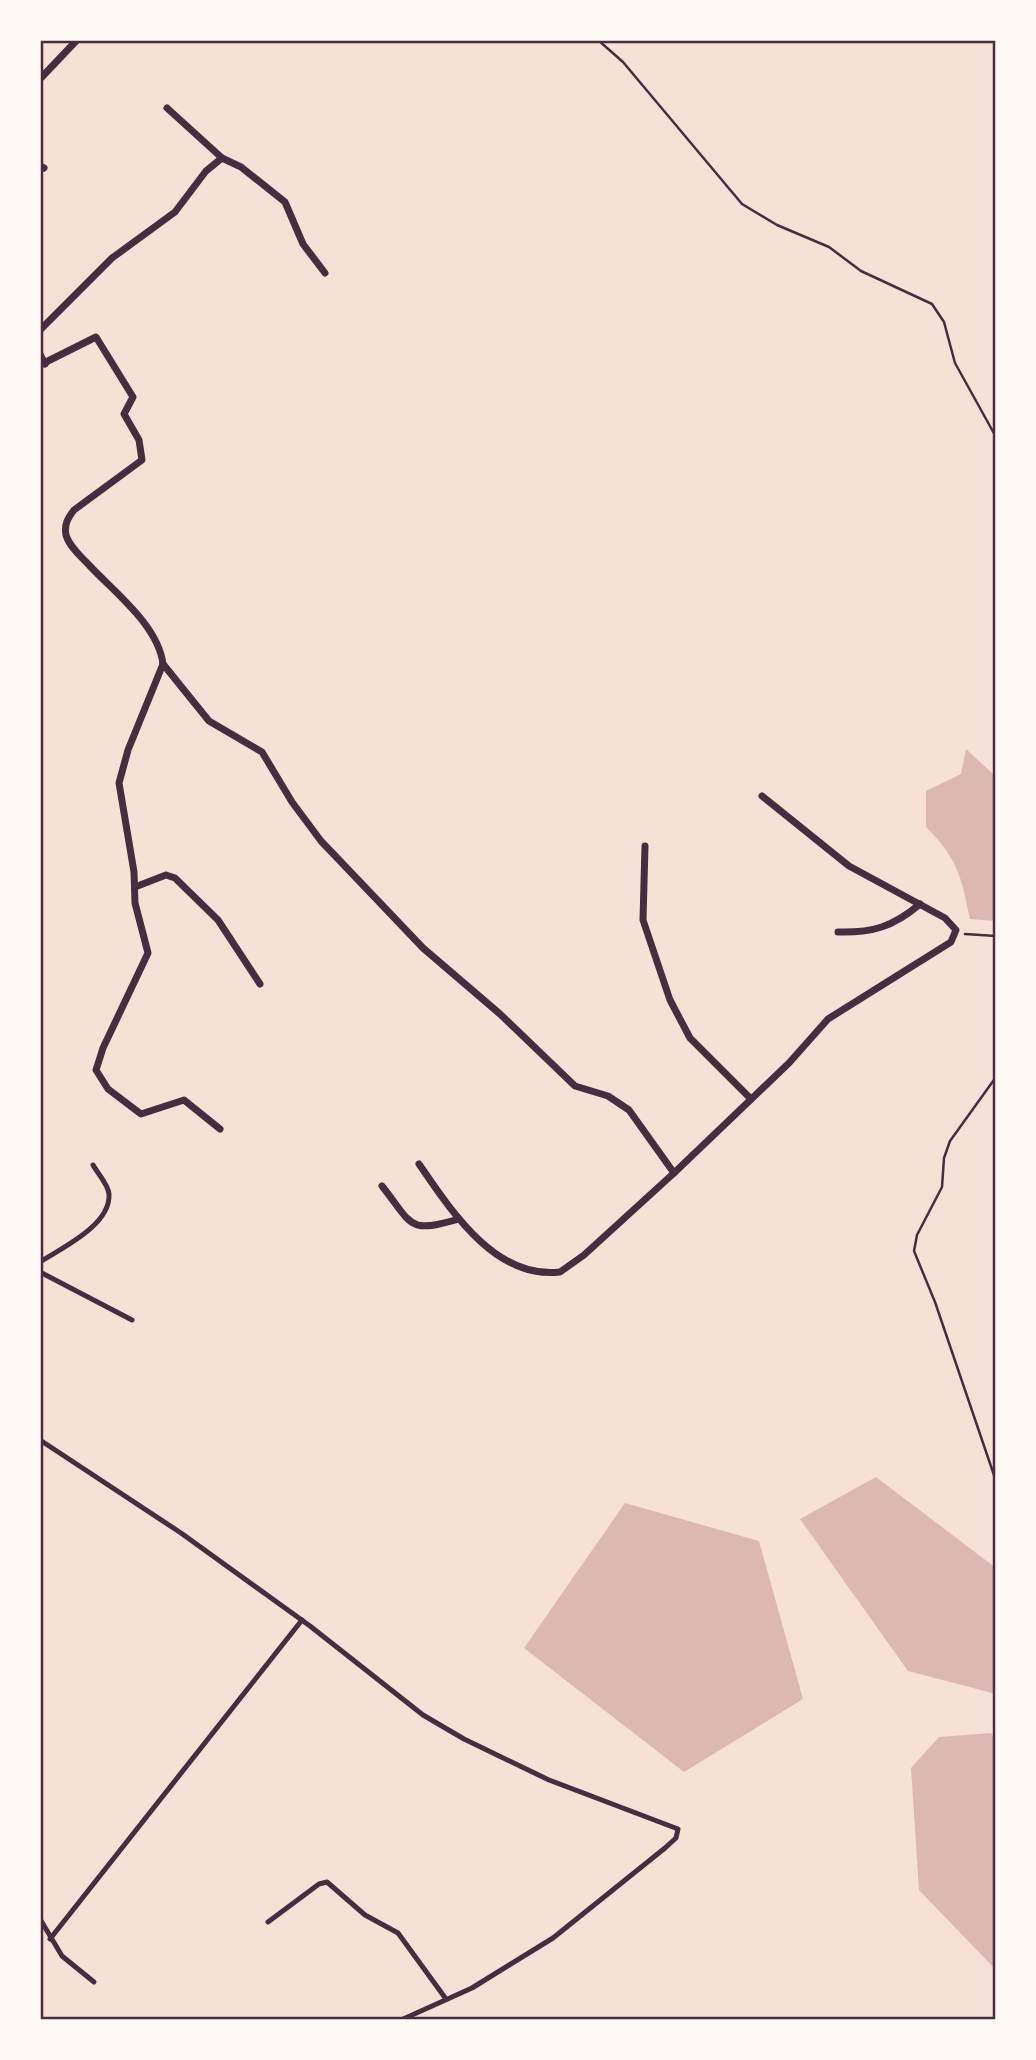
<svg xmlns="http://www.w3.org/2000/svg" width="1036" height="2060" font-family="Ubuntu,sans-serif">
<rect width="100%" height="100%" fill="#f7e1d7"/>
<!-- water -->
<g fill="#dcb8b0">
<path d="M966 749 994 775 996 781V921L970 919C961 876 958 859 926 827V791L961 774Z"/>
<path d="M876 1477 996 1568V1694L908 1671 800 1519Z"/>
<path d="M625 1503 759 1541 803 1699 684 1772 524 1648Z"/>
<path d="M991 1733 996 1740V1970L919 1890 911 1768 939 1737Z"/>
</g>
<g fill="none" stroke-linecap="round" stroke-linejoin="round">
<!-- path -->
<g stroke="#4a2c40" stroke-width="2.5">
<path d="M598 40 623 62 742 204 777 225 829 247 861 271 932 304 944 322 955 363 996 437"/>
<path d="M965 934 996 936"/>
<path d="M996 1077 950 1141 944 1158 942 1187 917 1235 914 1251 935 1302 996 1481"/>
</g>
<!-- service -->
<g stroke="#4a2c40" stroke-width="5">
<path d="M40 1262C62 1248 111 1225 109 1194 108 1184 98 1174 93 1165"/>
<path d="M40 1272 132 1320"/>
<path d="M40 1440 181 1533 310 1626 423 1715 464 1739 549 1780 678 1829 676 1838 665 1848 553 1938 472 1988 401 2020"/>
<path d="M40 1919 62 1956 94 1982"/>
<path d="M268 1922 319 1884 327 1882 365 1915 398 1933 446 1999"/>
<path d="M50 1939 302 1620"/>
</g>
<!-- minor -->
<g stroke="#4a2c40" stroke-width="7">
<path d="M40 79 77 40"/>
<path d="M167 108 222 158"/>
<path d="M40 166 44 168"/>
<path d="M40 330 112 258 175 212 206 171 222 158 241 167 285 202 303 244 325 273"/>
<path d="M40 354 45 364"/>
<path d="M40 365 96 337 133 397 124 414 139 440 142 460 74 510C68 518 64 524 66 535 69 546 81 557 89 565 114 592 158 625 163 664L128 750 119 783 134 872 135 903 148 953 103 1048 96 1070 108 1089 141 1114 184 1100 220 1129"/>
<path d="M163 664 209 721 262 752 292 802 321 841 423 948 500 1014 575 1086 608 1096 629 1110 674 1173"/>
<path d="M645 846 643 920 670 1000 690 1038 751 1099"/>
<path d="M135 887 166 875 175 878 218 920 260 984"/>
<path d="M838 932C872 933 893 927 920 904"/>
<path d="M419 1164C450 1209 495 1280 560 1272L584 1255 674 1173 789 1063 828 1019 951 942 956 930 945 918 849 866 762 796"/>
<path d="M382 1186C413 1225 407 1234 459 1219"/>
</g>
</g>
<!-- border -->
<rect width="1036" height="2060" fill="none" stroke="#fffaf5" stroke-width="84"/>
<rect x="42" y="42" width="952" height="1976" fill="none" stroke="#4a2c40" stroke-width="2.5"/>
</svg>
